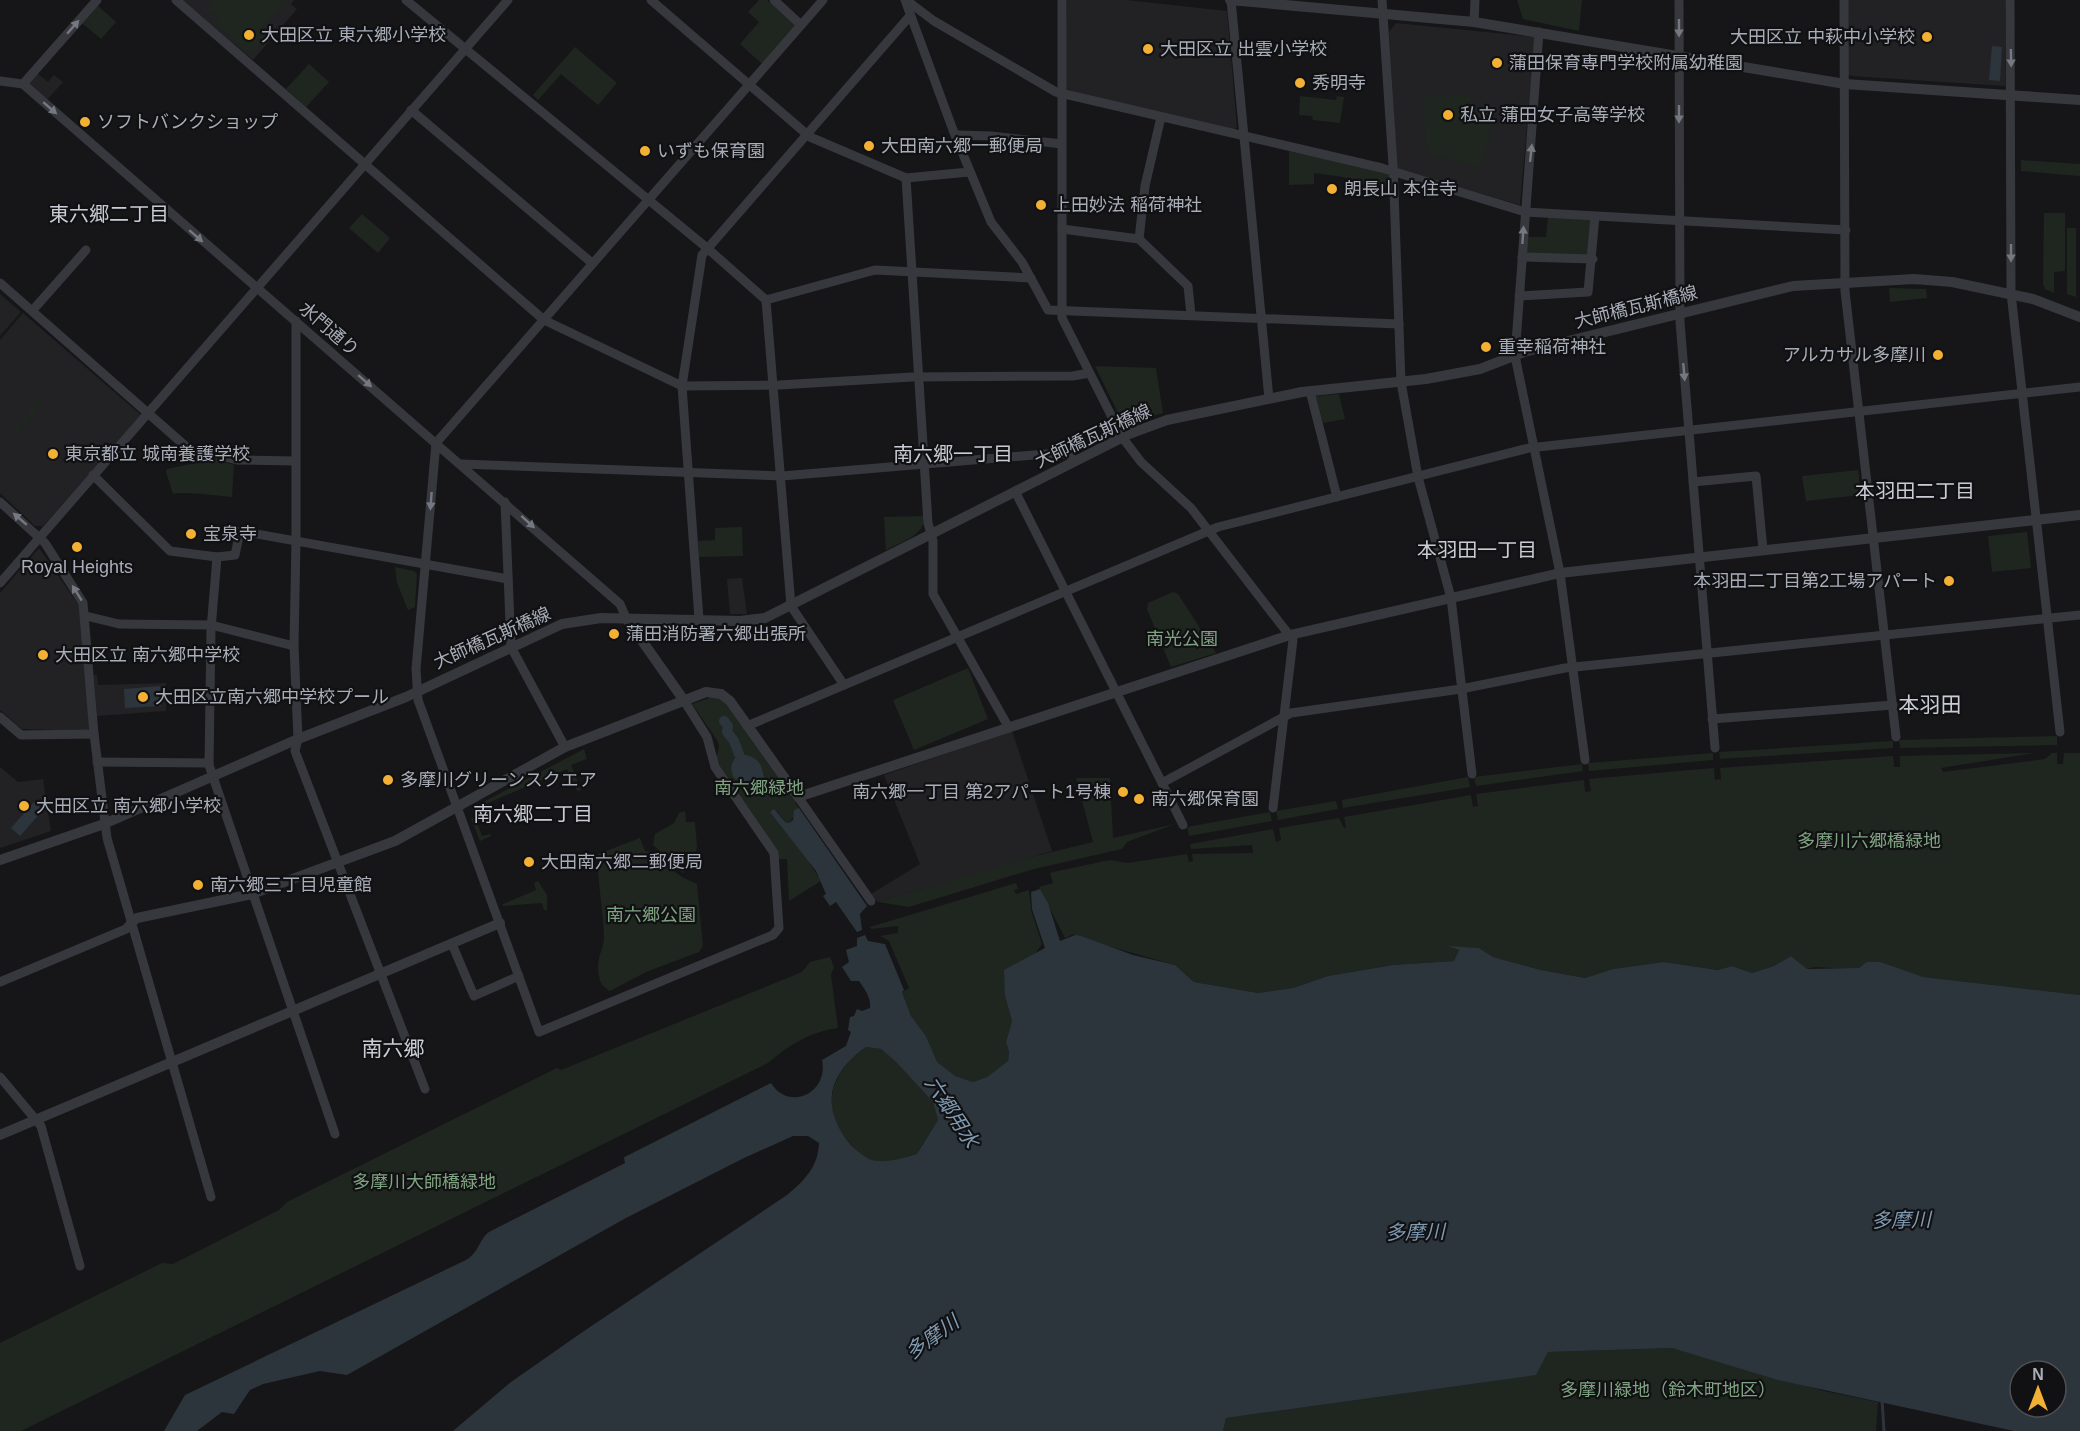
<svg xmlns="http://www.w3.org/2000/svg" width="2080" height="1431" font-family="Arial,'Noto Sans JP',sans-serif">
<rect width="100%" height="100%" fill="#161618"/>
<!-- built -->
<g fill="#222225">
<path d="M182 0H294L291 4 297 9 253 60Z"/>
<path d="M1067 0H1126L1227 11 1237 127 1231 132 1068 90 1065 88Z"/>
<path d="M1848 0H2005V86L1851 76 1848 74Z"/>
<path d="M1396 23 1535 37 1520 205 1397 169 1389 32Z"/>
<path d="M37 73 48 82 54 75 63 82 46 101 27 85Z"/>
<path d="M0 294 21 312 0 336Z"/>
<path d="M23 313 141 415 43 526H35L0 493V340Z"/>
<path d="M39 548 80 607 90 728 86 731 22 729 0 710V593Z"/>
<path d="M742 578 747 614H730L727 579Z"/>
<path d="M94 675H97L98 685 166 683V711L97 716Z"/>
<path d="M1012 731 1052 851 878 902 871 894 920 864 884 775Z"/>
<path d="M0 767 18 782 43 779 51 831 0 848Z"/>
</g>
<!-- green -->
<g fill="#1e261f">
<path d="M213 0H282L284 2 258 32 266 39 252 55 214 23 219 17 209 9Z"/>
<path d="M759 0H767L796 25 762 64 740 44 759 22 748 12Z"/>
<path d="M1517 0H1582L1579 31 1523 19Z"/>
<path d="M97 5 116 22 101 39 82 23Z"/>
<path d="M575 47 617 83 598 105 561 74 538 100 533 95Z"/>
<path d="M309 64 329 82 306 107 286 89Z"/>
<path d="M1469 94 1474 107 1495 113 1481 168 1435 155 1426 146 1423 97Z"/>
<path d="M1300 96 1336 100 1337 96 1344 97 1340 123 1313 120 1312 116 1299 115Z"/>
<path d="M1289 151 1381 171 1389 175 1390 187 1377 189 1343 177 1314 173V184L1289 185Z"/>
<path d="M2021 160 2080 164V176L2021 171Z"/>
<path d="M2044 213H2065V271L2054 272V293L2045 289 2043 284Z"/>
<path d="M362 214 390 238 378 253 349 228Z"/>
<path d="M1548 216 1591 219 1588 255 1527 254V237H1546Z"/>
<path d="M2067 228H2076V297L2067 294Z"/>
<path d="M1889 288 1926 289 1927 298 1890 302Z"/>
<path d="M1095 366 1156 368 1163 413 1124 425Z"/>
<path d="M1339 394 1345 419 1323 423 1316 396Z"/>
<path d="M41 398 45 401 13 437 9 434Z"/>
<path d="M214 459 234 465 232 497C218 496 184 491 173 494L166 472 167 469Z"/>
<path d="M1858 470 1861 495 1806 501 1802 476Z"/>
<path d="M925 516C925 535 901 542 886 550L884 517Z"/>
<path d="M742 527 743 556 699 557 698 541 715 540V528Z"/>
<path d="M2027 532 2031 568 1992 572 1988 536Z"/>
<path d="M395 567 414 571 417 574 415 607 408 610 397 583Z"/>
<path d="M1173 592 1178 594 1216 653 1171 667 1147 609 1148 603Z"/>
<path d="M968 668 988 719 914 750 893 700Z"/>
<path d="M715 696 724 701 799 808 789 823 785 822 775 809 821 881 789 901 787 859H774L716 760 719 746 717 740 692 704Z"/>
<path d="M2057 736V745L1900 748 1899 740Z"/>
<path d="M1893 741V748L1720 759 1719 752Z"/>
<path d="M584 749 587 759 571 765 581 790 577 791 567 769 479 807 484 819 477 822 482 836 490 834 491 836 480 841 471 819 475 817 472 808Z"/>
<path d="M1713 753V760L1589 771 1588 763Z"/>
<path d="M2034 753 1941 768 1943 772 2045 759 2052 753H2057V764H2063L2064 753H2080V995L1923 977 1902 972 1815 967 1807 969 1791 956 1774 966 1752 973 1732 966 1719 970 1664 962 1613 969 1585 978 1541 970 1493 957 1479 948 1451 947 1459 950 1454 961 1393 965 1328 976 1293 988 1258 993 1194 982 1175 965 1076 937 1074 934 1065 938 1040 889 1039 887 1053 883 1050 873 1053 872 1110 860 1127 863 1187 854 1189 862 1193 861 1192 854 1253 853 1252 845 1191 849 1190 844 1273 829 1276 842 1281 840 1279 828 1339 818 1344 828 1346 827 1344 817 1471 795 1473 807 1478 806 1476 794 1584 780 1585 792 1591 791 1589 779 1714 768 1715 780 1721 779 1720 768 1893 756 1894 767H1900V756Z"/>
<path d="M1582 764 1583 771 1476 786 1474 777Z"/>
<path d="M1468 777 1470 787 1464 788 1343 808 1342 800Z"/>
<path d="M1076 778H1110L1113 838 1175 824 1127 842 1122 849 1034 869 909 907 878 902 1019 860 1093 842Z"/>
<path d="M1336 801 1338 809 1278 820 1276 811Z"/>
<path d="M685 811 686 822H695L697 847 692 867 683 873 653 845 655 834 674 823 679 813Z"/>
<path d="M1270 812 1272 821 1189 836 1187 827Z"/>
<path d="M640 838 645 851C667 852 666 866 679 875 685 879 692 881 697 884L703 946 699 952 646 972 610 991C604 987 600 984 599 976 595 958 605 948 604 935 603 907 597 882 598 854Z"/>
<path d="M538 881 547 895V910H544L542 903 503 906V904L536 890 534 883Z"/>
<path d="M1016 883 1018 889 1014 890 1016 894 1029 890 1031 910 1042 944 1005 996 1012 1021 1006 1042 1009 1052 1008 1061 987 1077 973 1082 955 1076 936 1062 926 1036 911 1016 902 992 909 988 889 941 880 936 898 933V926L871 929 870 927Z"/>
<path d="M830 957 834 967 831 975 838 1028C810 1032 790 1044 768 1063L21 1431H0V1343L162 1263 173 1264 279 1210 287 1202 557 1068 561 1070 802 972 810 962Z"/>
<path d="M866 1047 881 1049 896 1062 933 1102 938 1120 917 1154C904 1158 885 1166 872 1161 863 1157 854 1148 847 1140 819 1106 832 1071 866 1047Z"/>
<path d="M1672 1348 1824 1391 1878 1402 1876 1431H1223L1226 1418 1535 1375 1548 1352Z"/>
</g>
<!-- water -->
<g fill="#2c353c" fill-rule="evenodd">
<path d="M1992 46 2002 47 2000 81 1989 80Z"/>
<path d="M160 686 161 706 125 708 124 689Z"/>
<path d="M739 754C769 757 759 774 769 793L763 797 753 786 734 778C729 768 731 762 739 754Z"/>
<path d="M34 802 43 810 20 836 11 828Z"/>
<path d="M799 808 867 906 860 914 862 930 857 932 836 902 830 906 823 896 826 894 816 871 770 812 774 809 785 822 789 823 793 820 794 810Z"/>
<path d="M1040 889 1048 903 1060 941 1075 935 1081 936 1133 955 1175 965 1194 982 1258 993 1293 988 1328 976 1393 965 1454 961 1459 950 1448 946 1479 948 1493 957 1541 970 1585 978 1613 969 1664 962 1718 970 1732 966 1752 973 1774 966 1791 956 1807 969 1859 968 1867 962H1880L1923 977 2080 995V1431H2014L1778 1380 1672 1348 1548 1352 1536 1375 1226 1418 1223 1431H453L511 1382 584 1331 787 1195C805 1180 818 1167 819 1143L808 1136H793L744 1158 624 1219 347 1375 320 1371 263 1384 250 1390 234 1414 222 1412 197 1431H164L185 1395 466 1260C477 1253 477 1247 484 1237 489 1230 493 1231 496 1222L771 1083C789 1112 829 1093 822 1060L846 1046 851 1032 848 1030 850 1017 854 1016 857 1009 862 1011 870 1008C871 997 865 990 859 981H851L842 967 849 962 846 950 857 946V938L865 935 868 941 885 944 904 990 902 992 911 1016 926 1036 937 1062 955 1076 973 1082 987 1077 1008 1061 1009 1052 1006 1042 1012 1021 1005 996 1004 970 1045 948 1032 909 1031 892ZM866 1047 881 1049 896 1062 933 1102 938 1120 917 1154C904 1158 891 1162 877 1161 868 1161 856 1150 850 1144 820 1107 828 1074 866 1047ZM2020 1371H2056V1407H2020Z"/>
</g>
<!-- pier -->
<path fill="#161618" d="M624 1157 625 1163 481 1236 491 1229 492 1224Z"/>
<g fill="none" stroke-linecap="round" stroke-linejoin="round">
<!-- stream -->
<path stroke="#2c353c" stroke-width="3" d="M1882 1400 1884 1431"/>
<!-- canal -->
<path stroke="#2c353c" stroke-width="10" d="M724 721 728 726 727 732 734 741 739 754"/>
<!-- minor -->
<g stroke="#37383d" stroke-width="9">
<path d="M176 0 544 320 682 386 779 385 912 377 1073 376 1089 373"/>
<path d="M406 0 707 248 766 300 791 606 844 685 747 726"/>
<path d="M651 0 810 137 906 178 969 172"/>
<path d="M774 0 801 25"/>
<path d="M905 0 953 130 991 222 1022 262 1048 310 1399 324"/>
<path d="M906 0 934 21 1056 92 1382 168 1525 212 1846 230"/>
<path d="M1062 0V318L1122 437 1141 462 1191 508 1293 640 1273 808"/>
<path d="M1231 0 1269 399"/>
<path d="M1382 0 1393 165 1401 382 1418 477 1451 598 1472 774"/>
<path d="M1679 0 1680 322 1715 748"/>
<path d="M1844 0 1845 291 1896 737"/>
<path d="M2010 0 2011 293 2060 732"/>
<path d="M1474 22 1475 0"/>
<path d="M1539 32 1515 356 1560 573 1585 760"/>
<path d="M0 81 23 84 620 604 626 618"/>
<path d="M23 84 97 0"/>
<path d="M411 110 592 263"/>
<path d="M1161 117 1145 186 1139 239 1188 286 1191 315"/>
<path d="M957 135 991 136 1062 144"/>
<path d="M906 178 928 523 933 541V594L1009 728"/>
<path d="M1062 229 1139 239"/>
<path d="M1522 257 1593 259"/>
<path d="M0 283 199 458 213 454 238 460 295 461"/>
<path d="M1519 296 1588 292 1595 216"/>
<path d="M766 300 875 270 1031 278"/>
<path d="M32 311 86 250"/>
<path d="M296 321V540L294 646 298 739 295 751 425 1089"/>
<path d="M1310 391 1337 497"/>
<path d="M461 464 782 476 1046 454H1069L1074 461"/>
<path d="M93 475 170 551 217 557 211 629 209 765 335 1134"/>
<path d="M1693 482 1756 476 1763 550"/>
<path d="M1015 491 1162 783 1291 713 1461 689 1565 668 2080 615"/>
<path d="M0 502 45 543 83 603 94 734 107 838 211 1197"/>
<path d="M505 502 511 647 565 747"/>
<path d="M217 557 235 555 240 531 508 579"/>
<path d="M0 583 508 0"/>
<path d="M86 616 119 624 211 625 294 646"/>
<path d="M699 619 682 386 702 255 909 17"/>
<path d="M844 685 1218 527 1529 448 2080 387"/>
<path d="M683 699 707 737 715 767 774 853 779 928 773 935 539 1032 418 700 416 669 436 443 823 0"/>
<path d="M0 717 21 735 94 734"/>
<path d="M1712 719 1893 705"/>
<path d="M97 762 209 763"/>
<path d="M1162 783 1183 825"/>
<path d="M798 797 871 901"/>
<path d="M452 944 474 996 519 976"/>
<path d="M0 982 126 929 131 923"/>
<path d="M0 1077 41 1126 80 1266"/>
</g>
<!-- tertiary -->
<g stroke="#37383d" stroke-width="10">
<path d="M1230 0 1474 22 1845 84 2080 100"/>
<path d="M626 618 683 699"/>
<path d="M0 860 104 824 298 739 406 697 562 624 601 618 740 621 765 618 1129 434 1167 420 1302 392 1426 379 1480 369 1524 352 1793 286 1914 279 1952 282 2033 299 2080 317"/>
<path d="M131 923 137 918 252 894 395 841 565 747 706 692 721 694 730 701 798 797 1290 635 1560 573 2080 515"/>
<path d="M0 1135 500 923"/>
</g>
</g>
<!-- one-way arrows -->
<defs><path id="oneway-solid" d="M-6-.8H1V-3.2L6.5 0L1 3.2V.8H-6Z" transform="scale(1.5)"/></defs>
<g fill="#757881">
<use href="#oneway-solid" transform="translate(73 27) rotate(-49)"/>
<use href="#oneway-solid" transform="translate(1679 28) rotate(90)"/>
<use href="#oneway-solid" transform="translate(2011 58) rotate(89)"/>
<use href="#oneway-solid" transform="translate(50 108) rotate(41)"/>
<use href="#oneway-solid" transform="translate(1679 114) rotate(90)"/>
<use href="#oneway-solid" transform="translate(1531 153) rotate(-84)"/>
<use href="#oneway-solid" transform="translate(1523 235) rotate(-86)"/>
<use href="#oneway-solid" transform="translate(196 236) rotate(41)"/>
<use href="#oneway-solid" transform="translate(2011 253) rotate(90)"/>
<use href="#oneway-solid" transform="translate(1684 372) rotate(85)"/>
<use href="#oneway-solid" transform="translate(365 381) rotate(41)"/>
<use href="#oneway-solid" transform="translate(431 501) rotate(94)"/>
<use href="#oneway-solid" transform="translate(20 519) rotate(-139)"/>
<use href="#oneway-solid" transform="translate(528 522) rotate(42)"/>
<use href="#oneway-solid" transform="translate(77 593) rotate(-122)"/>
</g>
<!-- markers -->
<g fill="#f2b134" stroke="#111113" stroke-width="2">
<circle cx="249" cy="35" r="6"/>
<circle cx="1927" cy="37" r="6"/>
<circle cx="1148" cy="49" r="6"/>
<circle cx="1497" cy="63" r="6"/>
<circle cx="1300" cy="83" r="6"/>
<circle cx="1448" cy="115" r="6"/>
<circle cx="85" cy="122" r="6"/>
<circle cx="869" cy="146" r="6"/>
<circle cx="645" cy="151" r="6"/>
<circle cx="1332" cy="189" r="6"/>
<circle cx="1041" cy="205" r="6"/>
<circle cx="1486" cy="347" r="6"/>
<circle cx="1938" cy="355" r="6"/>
<circle cx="53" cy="454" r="6"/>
<circle cx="191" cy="534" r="6"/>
<circle cx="77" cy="547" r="6"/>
<circle cx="1949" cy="581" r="6"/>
<circle cx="614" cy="634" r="6"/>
<circle cx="43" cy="655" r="6"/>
<circle cx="143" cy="697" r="6"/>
<circle cx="388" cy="780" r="6"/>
<circle cx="1123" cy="792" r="6"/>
<circle cx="1139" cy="799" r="6"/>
<circle cx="24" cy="806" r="6"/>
<circle cx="529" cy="862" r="6"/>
<circle cx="198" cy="885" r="6"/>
</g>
<g text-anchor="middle" stroke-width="4.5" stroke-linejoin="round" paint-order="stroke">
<!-- poi labels -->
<g font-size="18" fill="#a8adb8" stroke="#111113" text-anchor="start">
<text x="261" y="41">大田区立 東六郷小学校</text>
<text x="1915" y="43" text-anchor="end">大田区立 中萩中小学校</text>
<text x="1160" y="55">大田区立 出雲小学校</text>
<text x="1509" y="69">蒲田保育専門学校附属幼稚園</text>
<text x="1312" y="89">秀明寺</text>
<text x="1460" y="121">私立 蒲田女子高等学校</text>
<text x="97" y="128">ソフトバンクショップ</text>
<text x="881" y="152">大田南六郷一郵便局</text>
<text x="657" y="157">いずも保育園</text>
<text x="1344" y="195">朗長山 本住寺</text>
<text x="1053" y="211">上田妙法 稲荷神社</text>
<text x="1498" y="353">重幸稲荷神社</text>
<text x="1926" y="361" text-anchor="end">アルカサル多摩川</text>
<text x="65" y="460">東京都立 城南養護学校</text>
<text x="203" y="540">宝泉寺</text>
<text x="77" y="573" text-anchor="middle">Royal Heights</text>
<text x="1937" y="587" text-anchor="end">本羽田二丁目第2工場アパート</text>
<text x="626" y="640">蒲田消防署六郷出張所</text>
<text x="55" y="661">大田区立 南六郷中学校</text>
<text x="155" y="703">大田区立南六郷中学校プール</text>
<text x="400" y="786">多摩川グリーンスクエア</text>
<text x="1111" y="798" text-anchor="end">南六郷一丁目 第2アパート1号棟</text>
<text x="1151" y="805">南六郷保育園</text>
<text x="36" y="812">大田区立 南六郷小学校</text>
<text x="541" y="868">大田南六郷二郵便局</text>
<text x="210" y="891">南六郷三丁目児童館</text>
</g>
<!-- street labels -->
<g font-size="18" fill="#a8adb8" stroke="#111113">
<text transform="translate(1636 307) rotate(-14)" y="6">大師橋瓦斯橋線</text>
<text transform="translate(329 329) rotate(41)" y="6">水門通り</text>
<text transform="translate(1093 436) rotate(-25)" y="6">大師橋瓦斯橋線</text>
<text transform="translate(492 638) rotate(-24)" y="6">大師橋瓦斯橋線</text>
</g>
<!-- park labels -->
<g font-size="18" fill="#7fa381" stroke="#111113">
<text x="1182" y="645">南光公園</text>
<text x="759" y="794">南六郷緑地</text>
<text x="1869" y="847">多摩川六郷橋緑地</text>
<text x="651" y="921">南六郷公園</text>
<text x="424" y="1188">多摩川大師橋緑地</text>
<text x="1668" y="1396">多摩川緑地（鈴木町地区）</text>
</g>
<!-- neighbourhood labels -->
<g font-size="20" fill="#c9ccd4" stroke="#111113">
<text x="109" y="221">東六郷二丁目</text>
<text x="953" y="461">南六郷一丁目</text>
<text x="1915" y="498">本羽田二丁目</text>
<text x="1477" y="557">本羽田一丁目</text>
<text x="533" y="821">南六郷二丁目</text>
</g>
<!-- water labels -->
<g font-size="20" font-style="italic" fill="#7f9bb3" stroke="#111113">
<text transform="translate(952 1112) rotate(57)" y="7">六郷用水</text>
<text transform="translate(1901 1220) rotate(-1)" y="7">多摩川</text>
<text transform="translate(1415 1232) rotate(-1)" y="7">多摩川</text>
<text transform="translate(932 1337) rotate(-36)" y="7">多摩川</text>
</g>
<!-- quarter labels -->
<g font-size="21" fill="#c9ccd4" stroke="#111113">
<text x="1930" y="712">本羽田</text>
<text x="393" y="1056">南六郷</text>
</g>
</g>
<!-- north arrow -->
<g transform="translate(2038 1389)"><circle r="28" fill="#111113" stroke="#4d4f55" stroke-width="1.5"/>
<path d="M0-4.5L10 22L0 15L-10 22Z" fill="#f2b134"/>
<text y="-9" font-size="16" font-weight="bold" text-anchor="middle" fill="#a8adb8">N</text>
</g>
</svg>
